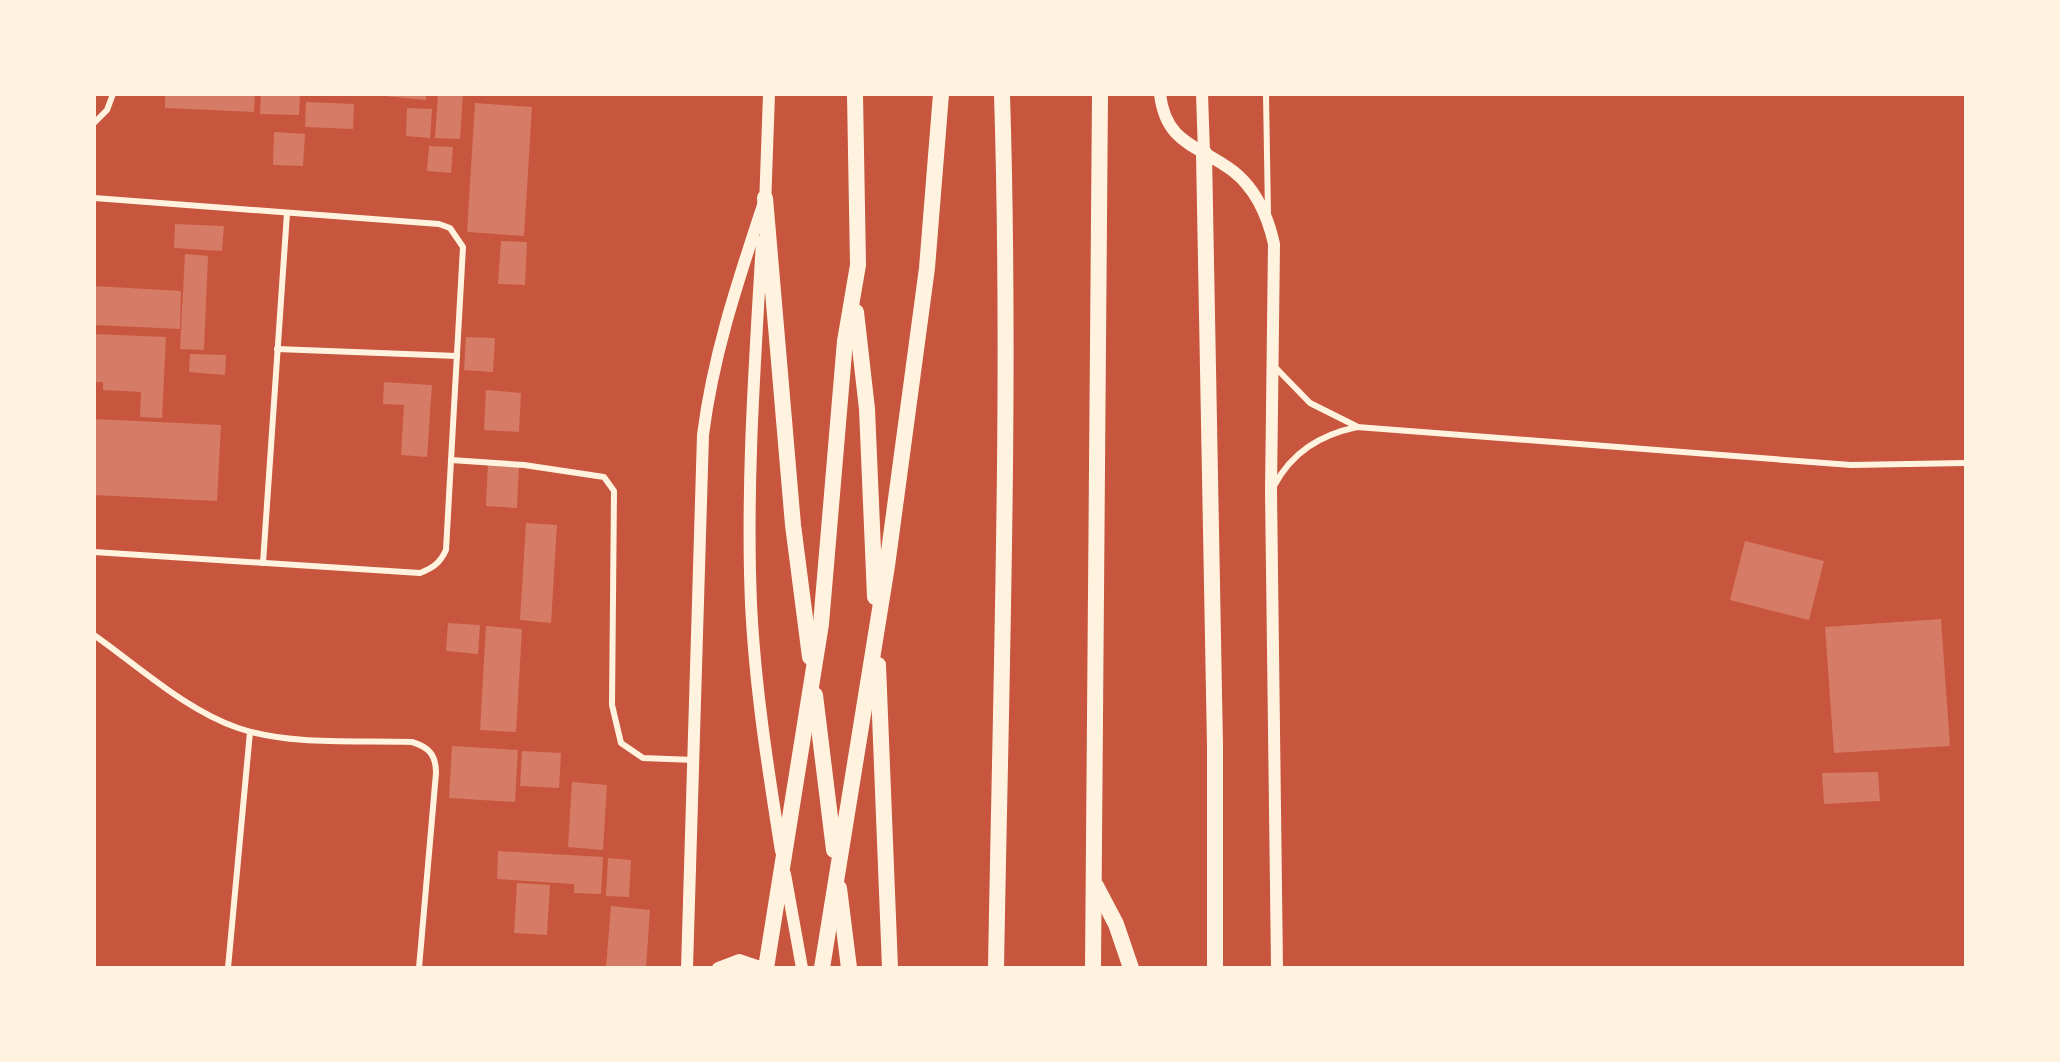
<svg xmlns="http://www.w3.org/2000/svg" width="2060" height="1062" font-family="Quicksand,sans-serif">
<rect width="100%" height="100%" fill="#c8553d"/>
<!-- building -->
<g fill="#d67c66">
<path d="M165 94H255L254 112 165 108Z"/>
<path d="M261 94H300L299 115 260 114Z"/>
<path d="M364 94H426V100Z"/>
<path d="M438 94H463L460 139 435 138Z"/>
<path d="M306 102 354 104 353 129 305 127Z"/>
<path d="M475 103 532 107 524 236 467 232Z"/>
<path d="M407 108 432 109 430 138 406 136Z"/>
<path d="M274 132 305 134 303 166 273 165Z"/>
<path d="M429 146 453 147 451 173 427 171Z"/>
<path d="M175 224 224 226 222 251 174 248Z"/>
<path d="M501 241 527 242 525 285 498 284Z"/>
<path d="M185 254 208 256 204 350 180 349Z"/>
<path d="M94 286 181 291 180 329 94 325Z"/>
<path d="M94 334 166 337 162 418 140 417 141 392 103 390V382H94Z"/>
<path d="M466 337 495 338 493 372 464 370Z"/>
<path d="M190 354 226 355 225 375 189 372Z"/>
<path d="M384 382 432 385 427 457 401 455 404 405 383 404Z"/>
<path d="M486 390 521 393 519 432 484 430Z"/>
<path d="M94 419 221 425 217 501 94 495Z"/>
<path d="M488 463 519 465 517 508 486 506Z"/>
<path d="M526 523 557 525 551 623 520 620Z"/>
<path d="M1745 541 1824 561 1809 620 1730 600Z"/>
<path d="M1941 619 1950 746 1834 753 1825 627Z"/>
<path d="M448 623 480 625 478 654 446 651Z"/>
<path d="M486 626 522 629 516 732 480 730Z"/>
<path d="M452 746 518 750 515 802 449 798Z"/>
<path d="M522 751 561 753 559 788 520 786Z"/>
<path d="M1878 772 1880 801 1824 804 1822 773Z"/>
<path d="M572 782 607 785 603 850 568 847Z"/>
<path d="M498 851 603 857 601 894 574 893V884L497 879Z"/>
<path d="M608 858 631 860 629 897 606 896Z"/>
<path d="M517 883 550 885 547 935 514 933Z"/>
<path d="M611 906 650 910 646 968H606Z"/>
</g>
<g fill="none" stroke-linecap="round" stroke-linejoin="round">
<!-- minor -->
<g stroke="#fff3e0" stroke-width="6">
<path d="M1266 94 1268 214"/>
<path d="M94 123 107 110 113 94"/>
<path d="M94 198 439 224 450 228 463 247 446 550C440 563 433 568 420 573L94 552"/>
<path d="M277 349 457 356"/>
<path d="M1274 366 1310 403 1356 426"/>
<path d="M451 460 524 465 604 477 614 491 612 705 621 743 643 758 694 760"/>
<path d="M1274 486C1292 452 1320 435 1357 427L1851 465 1966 463"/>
<path d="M263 563 287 213"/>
<path d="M94 635C138 666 187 711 238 728 292 746 356 740 412 742 429 747 436 755 436 773L419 968"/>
<path d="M228 968 250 732"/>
</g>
<!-- secondary -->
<g stroke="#fff3e0" stroke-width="12">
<path d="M1160 94C1166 145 1199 145 1233 171 1256 189 1268 217 1274 244L1271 491 1277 968"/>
<path d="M1202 94 1204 153"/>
<path d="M765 206 769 94"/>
<path d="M762 241C755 361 746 483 751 604 755 687 768 769 781 851"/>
<path d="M785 874 802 968"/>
<path d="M687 968 703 435C713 355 738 281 763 205"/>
<path d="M718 968 739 960 763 968"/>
</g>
<!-- trunk -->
<g stroke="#fff3e0" stroke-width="16">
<path d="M1204 153 1215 746V968"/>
<path d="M765 198 793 525 810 657"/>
<path d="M856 312 867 409 875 597"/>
<path d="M878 665 890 968"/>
<path d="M815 695 834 850"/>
<path d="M1096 886 1116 924 1131 968"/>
<path d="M839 888 849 968"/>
<path d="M766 968 821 624 845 341 858 265 855 94"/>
<path d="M822 968 887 566 927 268 941 94"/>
<path d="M996 968C1001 677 1011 385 1002 94"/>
<path d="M1093 968 1100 94"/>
</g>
</g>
<!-- border -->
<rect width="2060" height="1062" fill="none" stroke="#fff3e0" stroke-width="192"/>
</svg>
